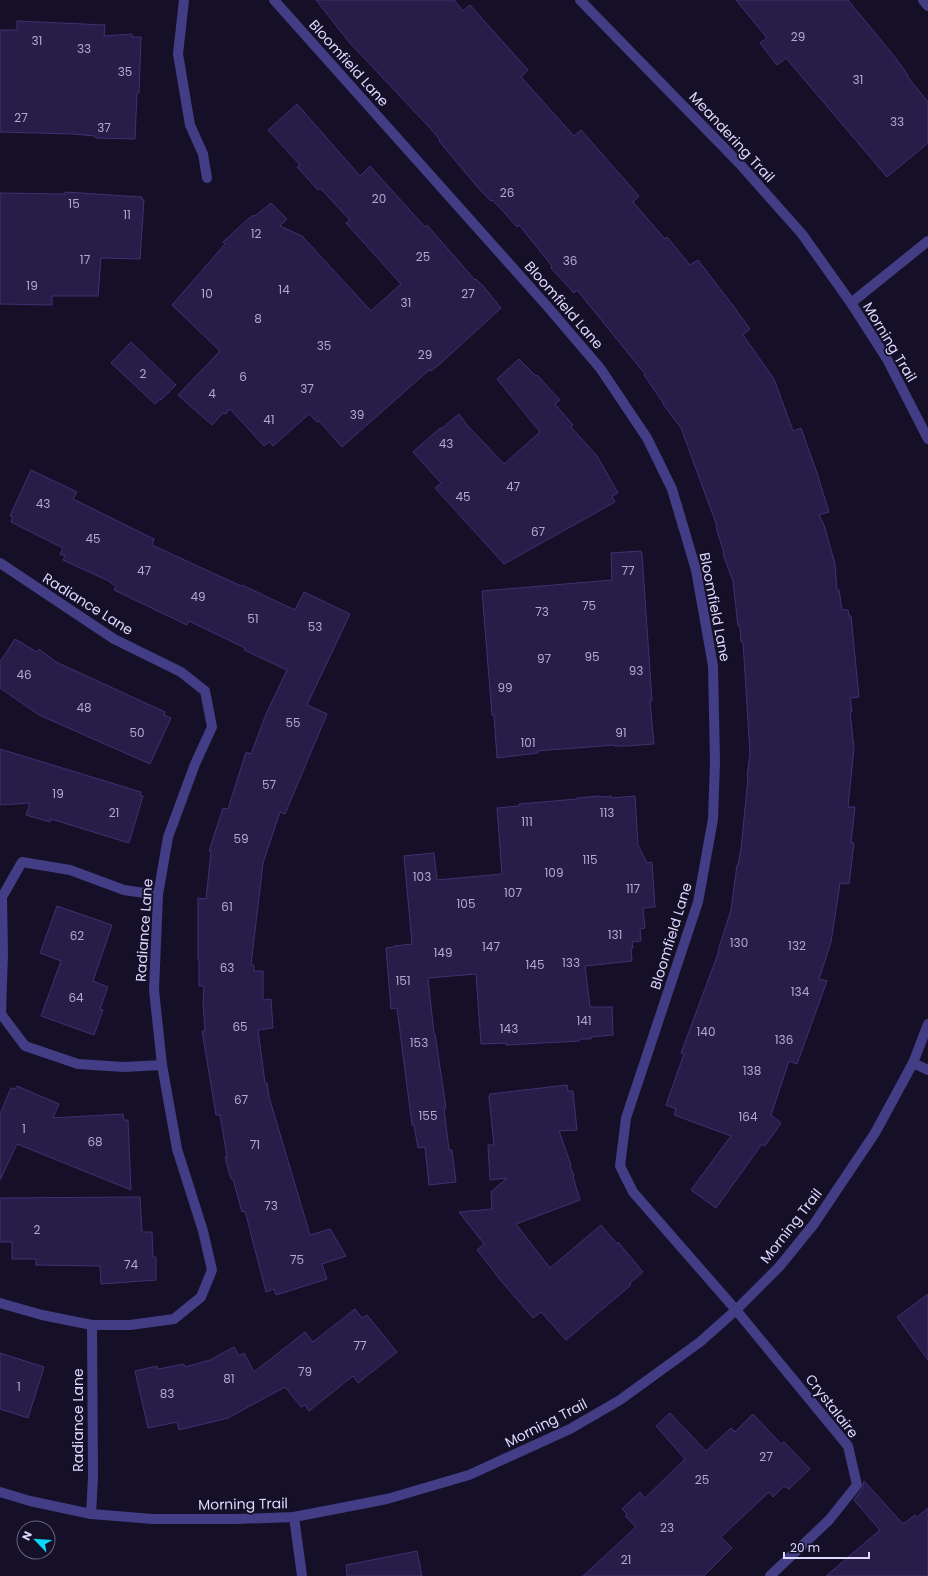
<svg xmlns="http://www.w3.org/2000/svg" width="928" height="1576" font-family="Poppins,sans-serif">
<rect width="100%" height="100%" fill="#151028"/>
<!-- building -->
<g fill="#271d48" stroke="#403073">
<path d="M316 0H454L463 11 470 5 528 70 521 77 574 136 581 130 639 196 633 202 665 239 667 237 690 265 698 260 734 307 750 329 743 335 774 379 793 431 801 428 817 473 829 512 819 515 824 525 835 564 837 590H839L842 610H848L849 616H851L859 697 850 698 852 712H850L854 748 848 807H855L851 843H854L849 884 840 883 831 942 819 979 827 981 797 1064 789 1061 771 1115 781 1123 765 1146 762 1144 716 1208 691 1190 731 1136 674 1115 676 1109 666 1105 684 1054 681 1053 719 951H718L731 910 737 865H738L741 849 748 778 747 777 750 753 743 642H741L740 626H738L733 581 723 554 724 553 716 527 717 526 681 428 663 404H664L644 375 645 374 577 290 574 293 551 268 552 266 519 225 517 227 501 209 492 200 491 201 480 190 439 141 440 140 430 128 349 42Z"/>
<path d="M736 0H848L894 56 908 75 907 76 928 102V143L887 177 786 58 777 65 760 43 767 38Z"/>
<path d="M17 21 105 25 104 36 132 34V37H141L139 93H137L135 139 96 138 95 136 73 134 0 132V30H17Z"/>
<path d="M297 104 360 176 370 166 425 227 427 225 475 280 476 279 484 287 501 308 441 363 431 371 429 370 342 447 319 421 317 422 309 414 273 446 269 442 264 446 230 409 226 414 223 413 212 425 178 395 220 351 172 305 225 244 223 242 248 219 254 215 255 216 271 203 287 219 280 226 302 236 371 311 401 284 346 223 350 220 320 188 318 190 297 167 300 165 268 130Z"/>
<path d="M65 192 142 197V200H144L140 259 101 258 98 296H52V305L0 304V193L65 194Z"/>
<path d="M131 342 176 385 161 400 160 399 155 404 111 363Z"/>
<path d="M519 359 536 376 537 375 560 400 555 404 573 425 571 427 597 456 618 493 612 496 615 502 504 564 435 488 441 483 413 452 440 428 441 429 459 414 467 425 504 464 540 432 497 379Z"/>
<path d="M31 470 77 492 73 499 154 539 152 545 241 586 242 585 295 610 304 592 350 614 307 705 327 714 285 814 280 812 263 863 251 965H254V971H263V1000L271 999 273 1028 258 1030 265 1083H267L269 1097 310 1235 330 1229 346 1256 322 1264 327 1279 276 1295 274 1289 266 1292 245 1211 242 1212 233 1179H231L225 1157H227L220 1115H216L202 1031H205L203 1002 204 986H199V960H198V898L206 899 211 852 209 851 223 808 228 809 246 752 251 754 266 714 287 670 244 650 245 648 189 621 187 625 114 590 116 586 111 583V582L63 560 65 556 60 554 63 548 11 522 13 517 10 516Z"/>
<path d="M641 551 642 554 652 701H650L654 744 626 746H614V745L537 751 538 753 497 758 494 715H492L482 591 612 580 611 553Z"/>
<path d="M15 639 37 652 39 649 56 662 165 712 164 715 171 718 150 764 39 715 0 688V662Z"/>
<path d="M0 749 141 792 140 795 143 796 129 843 51 819 50 822 26 815 30 803 0 805Z"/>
<path d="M600 796V797L611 796V798L635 796 638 845 647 863 652 862 655 907 643 908 645 928 640 929 641 941 632 942 633 948H631L632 961 585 966 590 1007H612L613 1035 591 1037V1039H580L579 1041 506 1045V1043L481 1044 476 974 428 978 434 1034H435L446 1108H444L449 1150H452L456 1182 429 1185 425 1147 418 1148 414 1125H412L397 1008 391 1009 386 948 394 947V946L412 944 404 856 434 853 437 880 502 874 497 808 519 806V804L577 799V798Z"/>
<path d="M57 906 112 925 93 981 108 987 100 1009 103 1010 94 1035 41 1016 61 961 40 953Z"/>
<path d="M567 1085 568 1091H573L577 1130 559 1131 571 1165 570 1166 574 1176 573 1177 580 1200 516 1224 550 1268 601 1225 617 1244 618 1242 643 1272 630 1283 631 1285 566 1340 541 1312 533 1318 502 1282 477 1250 484 1244 459 1212 492 1209 491 1192 507 1178 490 1180 488 1145H494L489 1097 490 1094Z"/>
<path d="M17 1086 59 1104 53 1118 123 1114 124 1120H128L131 1190 17 1144 0 1180V1114L11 1088 15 1089Z"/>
<path d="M137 1197H140L142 1232H152L153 1257H156V1280L101 1284 100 1266 36 1265V1259H12V1242H0V1198Z"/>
<path d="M928 1294V1360L897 1317Z"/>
<path d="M355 1309 362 1318 367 1315 397 1352 358 1383 353 1376 309 1411 305 1405 301 1407 285 1387 228 1418 179 1430 177 1422 148 1428 135 1371 157 1366 158 1369 184 1364 185 1367 210 1360 234 1347 239 1356 244 1353 254 1372 305 1332 313 1342Z"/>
<path d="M0 1353 44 1367 28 1418 0 1409Z"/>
<path d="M670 1413 706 1451 731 1428 735 1432 753 1414 781 1444 784 1442 810 1469 789 1489 784 1486 773 1497 769 1492 721 1537 732 1548 704 1576H583L636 1527 625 1516 627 1514 622 1509 640 1492 645 1498 685 1459 656 1426Z"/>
<path d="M864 1481 903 1524 915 1515 917 1517 928 1508V1576H826L880 1530 854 1500 862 1489Z"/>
<path d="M417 1551 422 1576H347L346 1565Z"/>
</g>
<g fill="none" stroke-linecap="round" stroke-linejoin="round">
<!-- minor -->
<g stroke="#423d85" stroke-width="10">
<path d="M184 0 178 54 190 125 203 154 207 178"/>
<path d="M274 0 547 306 600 368 647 438 672 489 696 570 713 666 715 762 713 819 698 902 626 1118 620 1166 633 1192 736 1310 848 1446 857 1485 829 1520 770 1576"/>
<path d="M580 0 739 163 802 234 851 303 887 359 928 439"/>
<path d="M923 0 928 6"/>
<path d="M851 303 928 241"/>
<path d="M0 563 114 639 181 672 205 691 212 727 195 764 168 837 158 895 154 990 162 1065 177 1149 203 1231 212 1270 201 1297 174 1319 130 1325H92L42 1315 0 1303"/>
<path d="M158 895 124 890 70 870 22 862 2 897 3 954 1 1014 25 1046 78 1064 124 1067 162 1065"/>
<path d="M913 1063 928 1070"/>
<path d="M0 1492 30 1501 91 1514 153 1519H237L294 1517 387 1499 469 1475 570 1429 620 1400 700 1342 736 1310 779 1267 814 1224 875 1133 913 1063 928 1024"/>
<path d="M91 1514 93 1478 92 1325"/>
<path d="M294 1517 302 1576"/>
</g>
</g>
<g text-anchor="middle" stroke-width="4" stroke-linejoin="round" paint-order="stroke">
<!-- number labels -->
<g font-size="12" fill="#b0a9d0">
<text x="798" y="41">29</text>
<text x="37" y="45">31</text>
<text x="84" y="53">33</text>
<text x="125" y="76">35</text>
<text x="858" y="84">31</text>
<text x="21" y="122">27</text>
<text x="897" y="126">33</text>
<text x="104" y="132">37</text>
<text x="507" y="197">26</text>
<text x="379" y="203">20</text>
<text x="74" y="208">15</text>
<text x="127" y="219">11</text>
<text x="256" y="238">12</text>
<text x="423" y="261">25</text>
<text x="85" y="264">17</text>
<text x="570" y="265">36</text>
<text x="32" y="290">19</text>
<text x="284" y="294">14</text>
<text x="207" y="298">10</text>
<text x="468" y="298">27</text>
<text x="406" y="307">31</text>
<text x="258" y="323">8</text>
<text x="324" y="350">35</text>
<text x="425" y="359">29</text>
<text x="143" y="378">2</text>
<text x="243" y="381">6</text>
<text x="307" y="393">37</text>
<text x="212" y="398">4</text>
<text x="357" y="419">39</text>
<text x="269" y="424">41</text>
<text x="446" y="448">43</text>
<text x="513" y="491">47</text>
<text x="463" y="501">45</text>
<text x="43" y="508">43</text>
<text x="538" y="536">67</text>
<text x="93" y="543">45</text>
<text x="144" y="575">47</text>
<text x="628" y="575">77</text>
<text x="198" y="601">49</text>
<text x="589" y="610">75</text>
<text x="542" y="616">73</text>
<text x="253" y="623">51</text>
<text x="315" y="631">53</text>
<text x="592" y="661">95</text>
<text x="544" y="663">97</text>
<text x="636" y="675">93</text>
<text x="24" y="679">46</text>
<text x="505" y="692">99</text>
<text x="84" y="712">48</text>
<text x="293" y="727">55</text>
<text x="137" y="737">50</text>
<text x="621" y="737">91</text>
<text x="528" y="747">101</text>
<text x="269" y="789">57</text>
<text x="58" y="798">19</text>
<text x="114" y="817">21</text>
<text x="607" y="817">113</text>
<text x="527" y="826">111</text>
<text x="241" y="843">59</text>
<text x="590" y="864">115</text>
<text x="554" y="877">109</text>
<text x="422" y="881">103</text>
<text x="633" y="893">117</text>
<text x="513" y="897">107</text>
<text x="466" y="908">105</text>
<text x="227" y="911">61</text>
<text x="615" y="939">131</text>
<text x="77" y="940">62</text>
<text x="739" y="947">130</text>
<text x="797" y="950">132</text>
<text x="491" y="951">147</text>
<text x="443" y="957">149</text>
<text x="571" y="967">133</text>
<text x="535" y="969">145</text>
<text x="227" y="972">63</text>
<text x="403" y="985">151</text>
<text x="800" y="996">134</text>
<text x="76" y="1002">64</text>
<text x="584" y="1025">141</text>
<text x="240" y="1031">65</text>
<text x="509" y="1033">143</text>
<text x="706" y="1036">140</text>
<text x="784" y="1044">136</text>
<text x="419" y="1047">153</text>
<text x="752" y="1075">138</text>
<text x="241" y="1104">67</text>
<text x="428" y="1120">155</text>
<text x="748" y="1121">164</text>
<text x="24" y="1133">1</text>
<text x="95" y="1146">68</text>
<text x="255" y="1149">71</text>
<text x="271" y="1210">73</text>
<text x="37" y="1234">2</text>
<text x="297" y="1264">75</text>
<text x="131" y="1269">74</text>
<text x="360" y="1350">77</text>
<text x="305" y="1376">79</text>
<text x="229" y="1383">81</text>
<text x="19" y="1391">1</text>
<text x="167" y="1398">83</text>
<text x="766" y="1461">27</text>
<text x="702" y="1484">25</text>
<text x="667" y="1532">23</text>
<text x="626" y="1564">21</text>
</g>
<!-- street labels -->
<g font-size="14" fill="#ded8fe" stroke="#151028">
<text transform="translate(349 63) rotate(48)" y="5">Bloomfield Lane</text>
<text transform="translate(732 137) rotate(47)" y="5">Meandering Trail</text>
<text transform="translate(564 305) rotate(49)" y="5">Bloomfield Lane</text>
<text transform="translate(890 342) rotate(59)" y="5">Morning Trail</text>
<text transform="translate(88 604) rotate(32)" y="5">Radiance Lane</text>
<text transform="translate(715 607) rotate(79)" y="5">Bloomfield Lane</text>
<text transform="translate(144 930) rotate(-86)" y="5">Radiance Lane</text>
<text transform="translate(671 936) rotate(-73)" y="5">Bloomfield Lane</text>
<text transform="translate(791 1226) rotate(-52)" y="5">Morning Trail</text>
<text transform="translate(832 1406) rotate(52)" y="5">Crystalaire</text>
<text transform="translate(78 1420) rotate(-90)" y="5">Radiance Lane</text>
<text transform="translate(546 1423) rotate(-27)" y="5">Morning Trail</text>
<text transform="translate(243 1504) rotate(-1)" y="5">Morning Trail</text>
</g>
</g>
<!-- north arrow -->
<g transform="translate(36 1540) rotate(295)"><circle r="19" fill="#151028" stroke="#65607e"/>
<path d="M0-3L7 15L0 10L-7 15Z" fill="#09d8f9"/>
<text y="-6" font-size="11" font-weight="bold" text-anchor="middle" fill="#ded8fe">N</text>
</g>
<!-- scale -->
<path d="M784 1552v6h85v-6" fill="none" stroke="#ded8fe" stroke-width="2"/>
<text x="790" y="1552" font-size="12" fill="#ded8fe" stroke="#151028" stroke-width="3" paint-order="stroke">20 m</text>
</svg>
